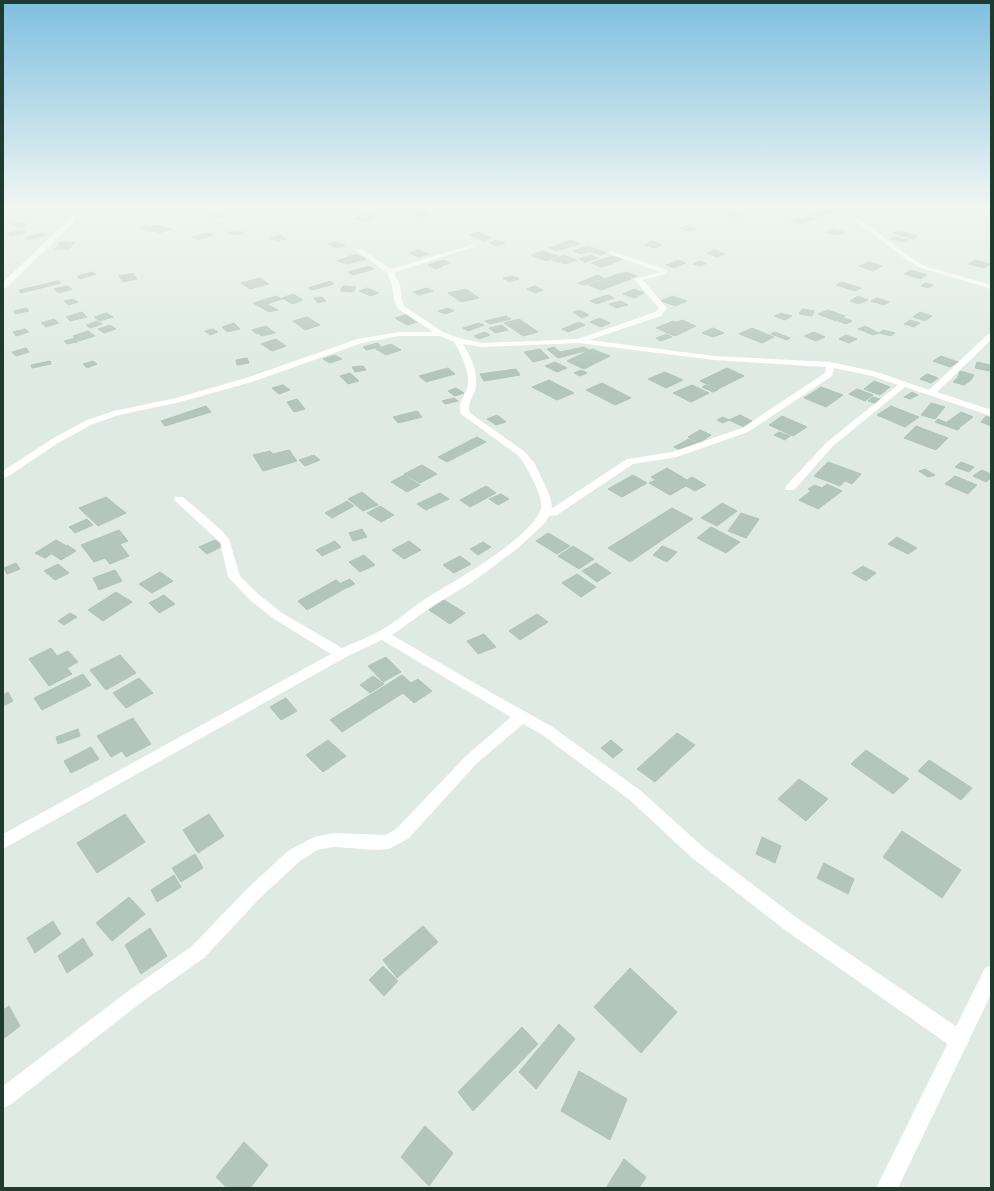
<svg xmlns="http://www.w3.org/2000/svg" width="994" height="1191" font-family="'Roboto Condensed',sans-serif">
<rect width="100%" height="100%" fill="#deeae3"/>
<!-- building -->
<g fill="#b3c5bc" stroke="#b0c4b9">
<path d="M403 208H414L416 209 402 213 396 210Z"/>
<path d="M494 208 502 211 494 213 486 211Z"/>
<path d="M832 210 838 213 820 216 813 214Z"/>
<path d="M420 211 429 214 421 216 412 214Z"/>
<path d="M733 212 744 215 738 218 727 214Z"/>
<path d="M218 213 224 216 215 218 210 215Z"/>
<path d="M368 214 375 217 363 221 355 218Z"/>
<path d="M808 216 817 219 811 221 802 219Z"/>
<path d="M798 219 807 222 798 224 790 221Z"/>
<path d="M22 222 26 225 17 227 13 224Z"/>
<path d="M156 225 171 229 165 231 150 227Z"/>
<path d="M146 226 165 231 160 233 141 228Z"/>
<path d="M687 226 696 229 690 231 680 228Z"/>
<path d="M833 229 844 232 836 235 825 232Z"/>
<path d="M22 230 26 233 11 236 7 233Z"/>
<path d="M237 230 243 233 234 235 228 233Z"/>
<path d="M898 231 918 236 913 239 893 233Z"/>
<path d="M478 232 492 238 484 241 470 235Z"/>
<path d="M42 233 46 235 28 240 25 237Z"/>
<path d="M208 233 213 235 197 240 192 237Z"/>
<path d="M280 235 287 239 277 241 270 238Z"/>
<path d="M894 237 908 240 904 242 890 239Z"/>
<path d="M497 240 505 243 497 246 489 243Z"/>
<path d="M571 240 579 244 557 251 549 248Z"/>
<path d="M652 241 663 245 654 248 644 245Z"/>
<path d="M61 242H75L69 249H55Z"/>
<path d="M337 242 345 246 336 248 328 244Z"/>
<path d="M588 246 606 253 600 255 581 248Z"/>
<path d="M582 248 590 251 581 254 573 251Z"/>
<path d="M419 250 429 254 419 257 409 253Z"/>
<path d="M715 250 725 254 717 257 707 253Z"/>
<path d="M543 251 558 256 546 261 531 255Z"/>
<path d="M356 254 366 259 348 264 337 261Z"/>
<path d="M564 255 577 260 565 264 552 260Z"/>
<path d="M591 255 597 258 585 262 579 259Z"/>
<path d="M614 256 623 259 612 263 603 259Z"/>
<path d="M602 259 612 264 601 267 591 263Z"/>
<path d="M443 260 451 263 444 265 436 262Z"/>
<path d="M678 260 686 263 674 268 666 265Z"/>
<path d="M975 260 991 264 984 268 968 264Z"/>
<path d="M699 261 707 263 701 266 693 264Z"/>
<path d="M436 262 443 266 436 269 428 265Z"/>
<path d="M869 262 882 266 873 271 859 266Z"/>
<path d="M369 266 374 269 353 275 348 272Z"/>
<path d="M911 270 927 275 920 279 904 274Z"/>
<path d="M93 272 96 274 80 279 77 276Z"/>
<path d="M626 272 637 276 630 278 619 274Z"/>
<path d="M133 273 137 279 123 282 119 276Z"/>
<path d="M618 274 631 279 601 290 588 285Z"/>
<path d="M598 275 604 278 584 285 578 283Z"/>
<path d="M512 276 519 279 510 282 503 278Z"/>
<path d="M260 278 269 284 250 289 241 283Z"/>
<path d="M58 281 61 283 21 293 19 290Z"/>
<path d="M330 281 334 284 312 290 308 288Z"/>
<path d="M842 282 861 288 855 291 836 285Z"/>
<path d="M925 283 933 285 929 288 921 286Z"/>
<path d="M67 286 72 289 59 293 54 289Z"/>
<path d="M343 286 356 287 353 292 340 291Z"/>
<path d="M535 286 543 290 535 293 527 289Z"/>
<path d="M367 288 379 293 371 296 359 291Z"/>
<path d="M427 288 433 291 419 295 413 292Z"/>
<path d="M466 289 479 298 461 302 448 293Z"/>
<path d="M634 289 644 293 634 298 623 294Z"/>
<path d="M293 294 303 300 292 304 282 298Z"/>
<path d="M607 295 614 298 597 304 590 301Z"/>
<path d="M276 296 282 299 267 304 278 310 269 312 253 303Z"/>
<path d="M672 296 687 301 676 306 661 301Z"/>
<path d="M858 296 868 300 859 304 850 301Z"/>
<path d="M322 297 326 301 318 303 314 298Z"/>
<path d="M877 298 889 302 884 305 871 301Z"/>
<path d="M73 299 78 302 69 305 64 301Z"/>
<path d="M621 301 628 305 616 308 609 304Z"/>
<path d="M27 308 29 311 15 314 14 311Z"/>
<path d="M448 308 454 311 445 314 438 311Z"/>
<path d="M802 309 814 311 812 316 799 314Z"/>
<path d="M580 310 589 315 582 318 573 312Z"/>
<path d="M828 310 845 316 836 321 818 314Z"/>
<path d="M82 312 87 317 70 321 66 317Z"/>
<path d="M920 312 932 316 925 321 913 317Z"/>
<path d="M106 313 113 317 100 321 94 317Z"/>
<path d="M781 313 792 316 785 320 774 316Z"/>
<path d="M408 314 420 321 407 325 395 318Z"/>
<path d="M506 316 511 319 490 324 485 321Z"/>
<path d="M307 317 320 325 305 330 293 321Z"/>
<path d="M600 318 610 323 601 327 590 322Z"/>
<path d="M844 318 852 321 846 324 838 321Z"/>
<path d="M54 319 59 323 46 327 41 323Z"/>
<path d="M519 319 538 332 523 336 504 323Z"/>
<path d="M682 320 696 326 675 336 656 328 673 321 677 322Z"/>
<path d="M910 320 920 323 914 327 904 324Z"/>
<path d="M97 321 102 324 90 328 86 325Z"/>
<path d="M579 322 585 325 568 332 562 329Z"/>
<path d="M234 323 240 329 227 332 222 327Z"/>
<path d="M479 323 484 325 468 331 463 328Z"/>
<path d="M110 325 116 329 104 333 98 329Z"/>
<path d="M502 325 508 330 495 333 489 328Z"/>
<path d="M266 326 270 329 257 334 252 330Z"/>
<path d="M865 326 879 333 873 335 858 329Z"/>
<path d="M713 328 724 333 713 337 702 333Z"/>
<path d="M752 328 774 337 762 343 739 334Z"/>
<path d="M25 329 29 332 16 336 13 332Z"/>
<path d="M213 329 218 332 210 335 205 331Z"/>
<path d="M271 330 275 333 262 336 259 334Z"/>
<path d="M883 330 895 333 891 336 879 333Z"/>
<path d="M88 331 95 336 79 341 73 336Z"/>
<path d="M485 332 490 335 479 339 474 336Z"/>
<path d="M775 332 790 338 787 340 771 334Z"/>
<path d="M814 332 825 337 816 341 804 336Z"/>
<path d="M667 334 672 337 660 341 656 338Z"/>
<path d="M846 335 857 339 849 343 839 339Z"/>
<path d="M75 338 78 342 67 344 64 341Z"/>
<path d="M276 339 286 346 272 351 261 344Z"/>
<path d="M378 343 381 347 366 350 363 347Z"/>
<path d="M391 344 401 350 386 355 376 349Z"/>
<path d="M554 347 560 352 584 347 589 350 558 358 547 349Z"/>
<path d="M26 348 29 352 16 356 12 352Z"/>
<path d="M540 349 549 358 533 362 524 352Z"/>
<path d="M592 349 610 356 584 369 567 361Z"/>
<path d="M335 355 342 359 330 363 323 359Z"/>
<path d="M941 356 958 362 950 367 933 361Z"/>
<path d="M247 358 249 363 237 365 236 360Z"/>
<path d="M50 361 51 364 32 368 31 365Z"/>
<path d="M93 361 97 364 87 368 83 364Z"/>
<path d="M555 362 567 368 557 372 545 366Z"/>
<path d="M977 362 991 365 990 371 975 368Z"/>
<path d="M363 366 366 370 355 372 352 367Z"/>
<path d="M448 368 455 374 426 382 419 376Z"/>
<path d="M727 368 744 376 718 389 700 381Z"/>
<path d="M516 369 520 375 484 381 480 374Z"/>
<path d="M581 370 587 373 580 376 574 373Z"/>
<path d="M960 371 974 375 971 380 958 377Z"/>
<path d="M665 372 683 380 666 388 648 379Z"/>
<path d="M350 373 359 381 348 384 340 376Z"/>
<path d="M927 374 938 378 931 383 920 379Z"/>
<path d="M958 377 970 381 964 385 953 382Z"/>
<path d="M549 380 574 393 557 400 532 387Z"/>
<path d="M874 381 890 387 880 395 864 389Z"/>
<path d="M602 383 631 398 615 405 586 390Z"/>
<path d="M283 385 290 390 279 394 272 388Z"/>
<path d="M692 385 709 393 691 402 673 393Z"/>
<path d="M706 385 718 390 713 392 702 387Z"/>
<path d="M821 387 843 395 826 407 804 398Z"/>
<path d="M456 388 464 393 455 396 448 391Z"/>
<path d="M857 389 873 395 865 401 849 394Z"/>
<path d="M912 392 918 395 910 399 904 397Z"/>
<path d="M873 397 883 400 877 404 868 401Z"/>
<path d="M454 398 458 401 445 404 442 401Z"/>
<path d="M297 399 305 409 294 412 287 402Z"/>
<path d="M931 403 945 407 935 419 921 415Z"/>
<path d="M206 406 211 412 165 426 161 421Z"/>
<path d="M891 406 919 417 905 427 877 415Z"/>
<path d="M417 411 422 417 398 423 393 417Z"/>
<path d="M961 412 973 417 960 427 947 422Z"/>
<path d="M497 415 506 422 496 425 487 419Z"/>
<path d="M740 415 754 422 744 427 729 420Z"/>
<path d="M782 416 807 427 793 436 769 425Z"/>
<path d="M986 416 991 418V426L981 422Z"/>
<path d="M723 417 729 420 723 423 717 420Z"/>
<path d="M938 419 960 428 957 430 935 422Z"/>
<path d="M916 426 948 438 936 450 904 438Z"/>
<path d="M700 430 711 435 699 443 688 437Z"/>
<path d="M779 432 790 436 785 440 774 435Z"/>
<path d="M477 437 486 442 447 462 438 457Z"/>
<path d="M689 439 697 443 682 451 674 447Z"/>
<path d="M289 450 297 461 263 471 253 455 270 451 273 454Z"/>
<path d="M314 455 320 460 305 466 299 460Z"/>
<path d="M828 462 861 474 852 484 845 481 840 486 814 476Z"/>
<path d="M961 462 974 467 969 472 955 467Z"/>
<path d="M422 465 437 474 420 483 404 474Z"/>
<path d="M667 468 687 480 692 477 706 485 695 491 686 486 670 495 649 483 656 480 651 477Z"/>
<path d="M925 469 935 475 928 477 919 471Z"/>
<path d="M982 470 991 474V478L986 482 973 476Z"/>
<path d="M404 475 420 485 407 492 391 482Z"/>
<path d="M633 475 647 483 622 497 608 489Z"/>
<path d="M955 476 977 485 968 494 945 484Z"/>
<path d="M827 484 842 491 818 509 799 500 811 491 808 489 815 485 822 488Z"/>
<path d="M486 486 496 493 470 507 460 500Z"/>
<path d="M362 492 378 505 363 511 348 499Z"/>
<path d="M440 493 449 499 426 510 417 504Z"/>
<path d="M501 494 509 499 498 505 489 499Z"/>
<path d="M106 497 126 513 98 526 79 508Z"/>
<path d="M347 501 354 506 332 518 325 513Z"/>
<path d="M722 503 737 511 717 526 701 518Z"/>
<path d="M380 506 394 515 381 522 367 513Z"/>
<path d="M672 508 693 519 630 562 608 548Z"/>
<path d="M741 513 759 519 746 538 728 531Z"/>
<path d="M87 519 93 525 75 533 69 527Z"/>
<path d="M711 527 740 542 726 553 697 538Z"/>
<path d="M362 529 367 537 353 541 349 533Z"/>
<path d="M119 530 128 541 120 544 129 556 110 564 105 558 94 562 81 545Z"/>
<path d="M548 533 570 546 557 554 536 541Z"/>
<path d="M897 537 917 548 908 554 888 544Z"/>
<path d="M56 540 65 545 45 558 35 553Z"/>
<path d="M215 540 223 546 207 554 199 547Z"/>
<path d="M335 541 341 547 322 556 316 550Z"/>
<path d="M409 541 421 550 404 559 392 550Z"/>
<path d="M483 542 491 547 478 555 470 549Z"/>
<path d="M67 545 76 551 61 560 52 554Z"/>
<path d="M573 546 594 559 579 569 558 556Z"/>
<path d="M662 546 677 552 667 562 653 555Z"/>
<path d="M364 555 375 565 360 572 349 562Z"/>
<path d="M460 556 471 564 454 573 443 565Z"/>
<path d="M16 563 20 569 7 574 4 568Z"/>
<path d="M596 563 611 573 597 582 582 571Z"/>
<path d="M58 564 69 573 55 580 44 571Z"/>
<path d="M863 566 876 573 866 581 852 573Z"/>
<path d="M115 570 122 581 99 590 93 578Z"/>
<path d="M160 572 173 581 152 593 139 584Z"/>
<path d="M577 574 596 587 581 597 562 583Z"/>
<path d="M350 579 355 584 347 588 341 583Z"/>
<path d="M336 580 346 588 307 610 298 601Z"/>
<path d="M116 592 132 602 103 621 88 610Z"/>
<path d="M164 595 175 604 159 613 149 603Z"/>
<path d="M444 600 465 613 450 624 429 610Z"/>
<path d="M70 613 77 617 64 625 58 621Z"/>
<path d="M537 614 548 622 520 640 509 631Z"/>
<path d="M484 634 496 647 478 654 467 641Z"/>
<path d="M51 648 57 656 68 651 78 662 67 668 72 674 49 686 29 659Z"/>
<path d="M120 655 136 673 106 690 90 670Z"/>
<path d="M386 657 401 672 383 682 368 666Z"/>
<path d="M83 674 91 685 42 710 34 698Z"/>
<path d="M402 675 411 683 418 679 432 691 414 703 403 693 342 732 330 720Z"/>
<path d="M373 676 384 684 370 693 360 685Z"/>
<path d="M139 678 153 693 126 708 113 693Z"/>
<path d="M8 692 13 701 3 706V695Z"/>
<path d="M286 698 297 711 281 720 270 707Z"/>
<path d="M133 718 151 744 126 757 122 751 111 757 97 736Z"/>
<path d="M78 729 80 736 58 744 56 737Z"/>
<path d="M677 733 695 745 655 782 637 769Z"/>
<path d="M328 740 346 756 323 772 306 755Z"/>
<path d="M611 740 623 750 613 758 601 748Z"/>
<path d="M91 747 99 759 71 773 64 761Z"/>
<path d="M866 750 909 779 893 794 851 764Z"/>
<path d="M929 760 972 788 961 800 918 771Z"/>
<path d="M799 779 828 799 806 821 778 799Z"/>
<path d="M125 814 145 842 97 873 77 843Z"/>
<path d="M209 814 224 836 198 853 183 830Z"/>
<path d="M902 831 961 870 942 898 883 857Z"/>
<path d="M762 837 781 846 775 863 756 854Z"/>
<path d="M195 854 203 868 181 882 172 868Z"/>
<path d="M824 863 854 879 848 894 817 878Z"/>
<path d="M174 875 181 887 157 902 151 890Z"/>
<path d="M129 897 145 914 112 941 96 923Z"/>
<path d="M53 921 61 934 35 953 27 938Z"/>
<path d="M423 926 438 942 397 978 383 960Z"/>
<path d="M150 928 167 956 141 974 125 945Z"/>
<path d="M83 938 93 955 67 973 58 956Z"/>
<path d="M383 966 398 981 384 996 369 980Z"/>
<path d="M630 968 677 1012 641 1053 594 1007Z"/>
<path d="M9 1006 20 1026 3 1039V1010Z"/>
<path d="M559 1024 575 1039 536 1089 519 1072Z"/>
<path d="M522 1027 538 1044 473 1111 458 1092Z"/>
<path d="M579 1071 627 1099 610 1140 561 1111Z"/>
<path d="M425 1126 453 1153 429 1186 401 1157Z"/>
<path d="M244 1142 268 1165 250 1188H227L216 1177Z"/>
<path d="M624 1159 646 1177 639 1188H606Z"/>
</g>
<g fill="none" stroke-linecap="round" stroke-linejoin="round">
<!-- street -->
<g fill="#fff" fill-rule="evenodd">
<path d="M73 208H79L73 222 63 233 6 288H3V282L67 221Z"/>
<path d="M856 219H860L907 255 925 266 991 285V289L921 268 903 257 856 221Z"/>
<path d="M471 245 476 246 394 273 400 285 402 300 404 306 443 332 459 338 482 343 578 339 655 312 659 308 634 279 660 272 609 254V252L611 251 667 270 668 271 663 275 643 280 667 308 661 316 589 340 714 356 830 362 877 372 929 390 988 334H991V340L937 392 991 410V416L905 387 833 446 794 490H786L785 488 786 486 827 442 898 385 872 376 834 368 832 376 748 432 677 457 633 464 557 515 549 516 545 523 518 548 471 583 434 605 392 635 497 696 551 726 641 791 703 847 797 918 966 1033 969 1040 966 1047 959 1050 952 1047 785 930 691 857 631 801 541 734 523 724 476 764 409 838 389 849 377 850 334 847 317 850 300 861 260 898 204 958 143 1001 10 1105 3 1108V1086L131 989 192 946 248 888 288 851 314 837 334 833 386 835 397 828 466 756 511 717 382 640 346 657 3 849V834L331 654 274 619 250 600 228 577 220 542 175 501 174 499 175 497H183L221 530 229 539 240 576 258 594 282 613 342 648C354 643 366 638 378 632 395 623 409 610 425 599 451 583 535 536 541 508 544 496 526 466 519 456L461 414C456 402 467 395 468 384 469 369 461 354 454 342L440 336H399L362 343 252 382 180 402 119 415 93 424 58 443 7 477 3 478V471L52 439 87 420 114 411 176 398 246 378 357 339 399 332H433L398 309 394 300 392 285 387 273 356 250 361 249 391 269ZM578 343 714 360 826 367 825 373 742 428 672 452 627 459 551 509 552 506 549 494 535 464 525 452 470 413C466 402 475 396 476 386 478 371 470 356 463 344L482 347Z"/>
</g>
<!-- secondary -->
<path fill="#fff" fill-rule="evenodd" d="M991 965V994L898 1188H876L985 968Z"/>
</g>
<!-- sky -->
<linearGradient id="sky" x2="0" y2="1"><stop stop-color="#7fbfe0"/><stop offset="0.55" stop-color="#f0f6f2"/><stop offset="1" stop-color="#f0f6f2" stop-opacity="0"/></linearGradient>
<rect width="994" height="375" fill="url(#sky)"/>
<!-- border -->
<rect width="994" height="1191" fill="none" stroke="#1f3b30" stroke-width="8"/>
</svg>
